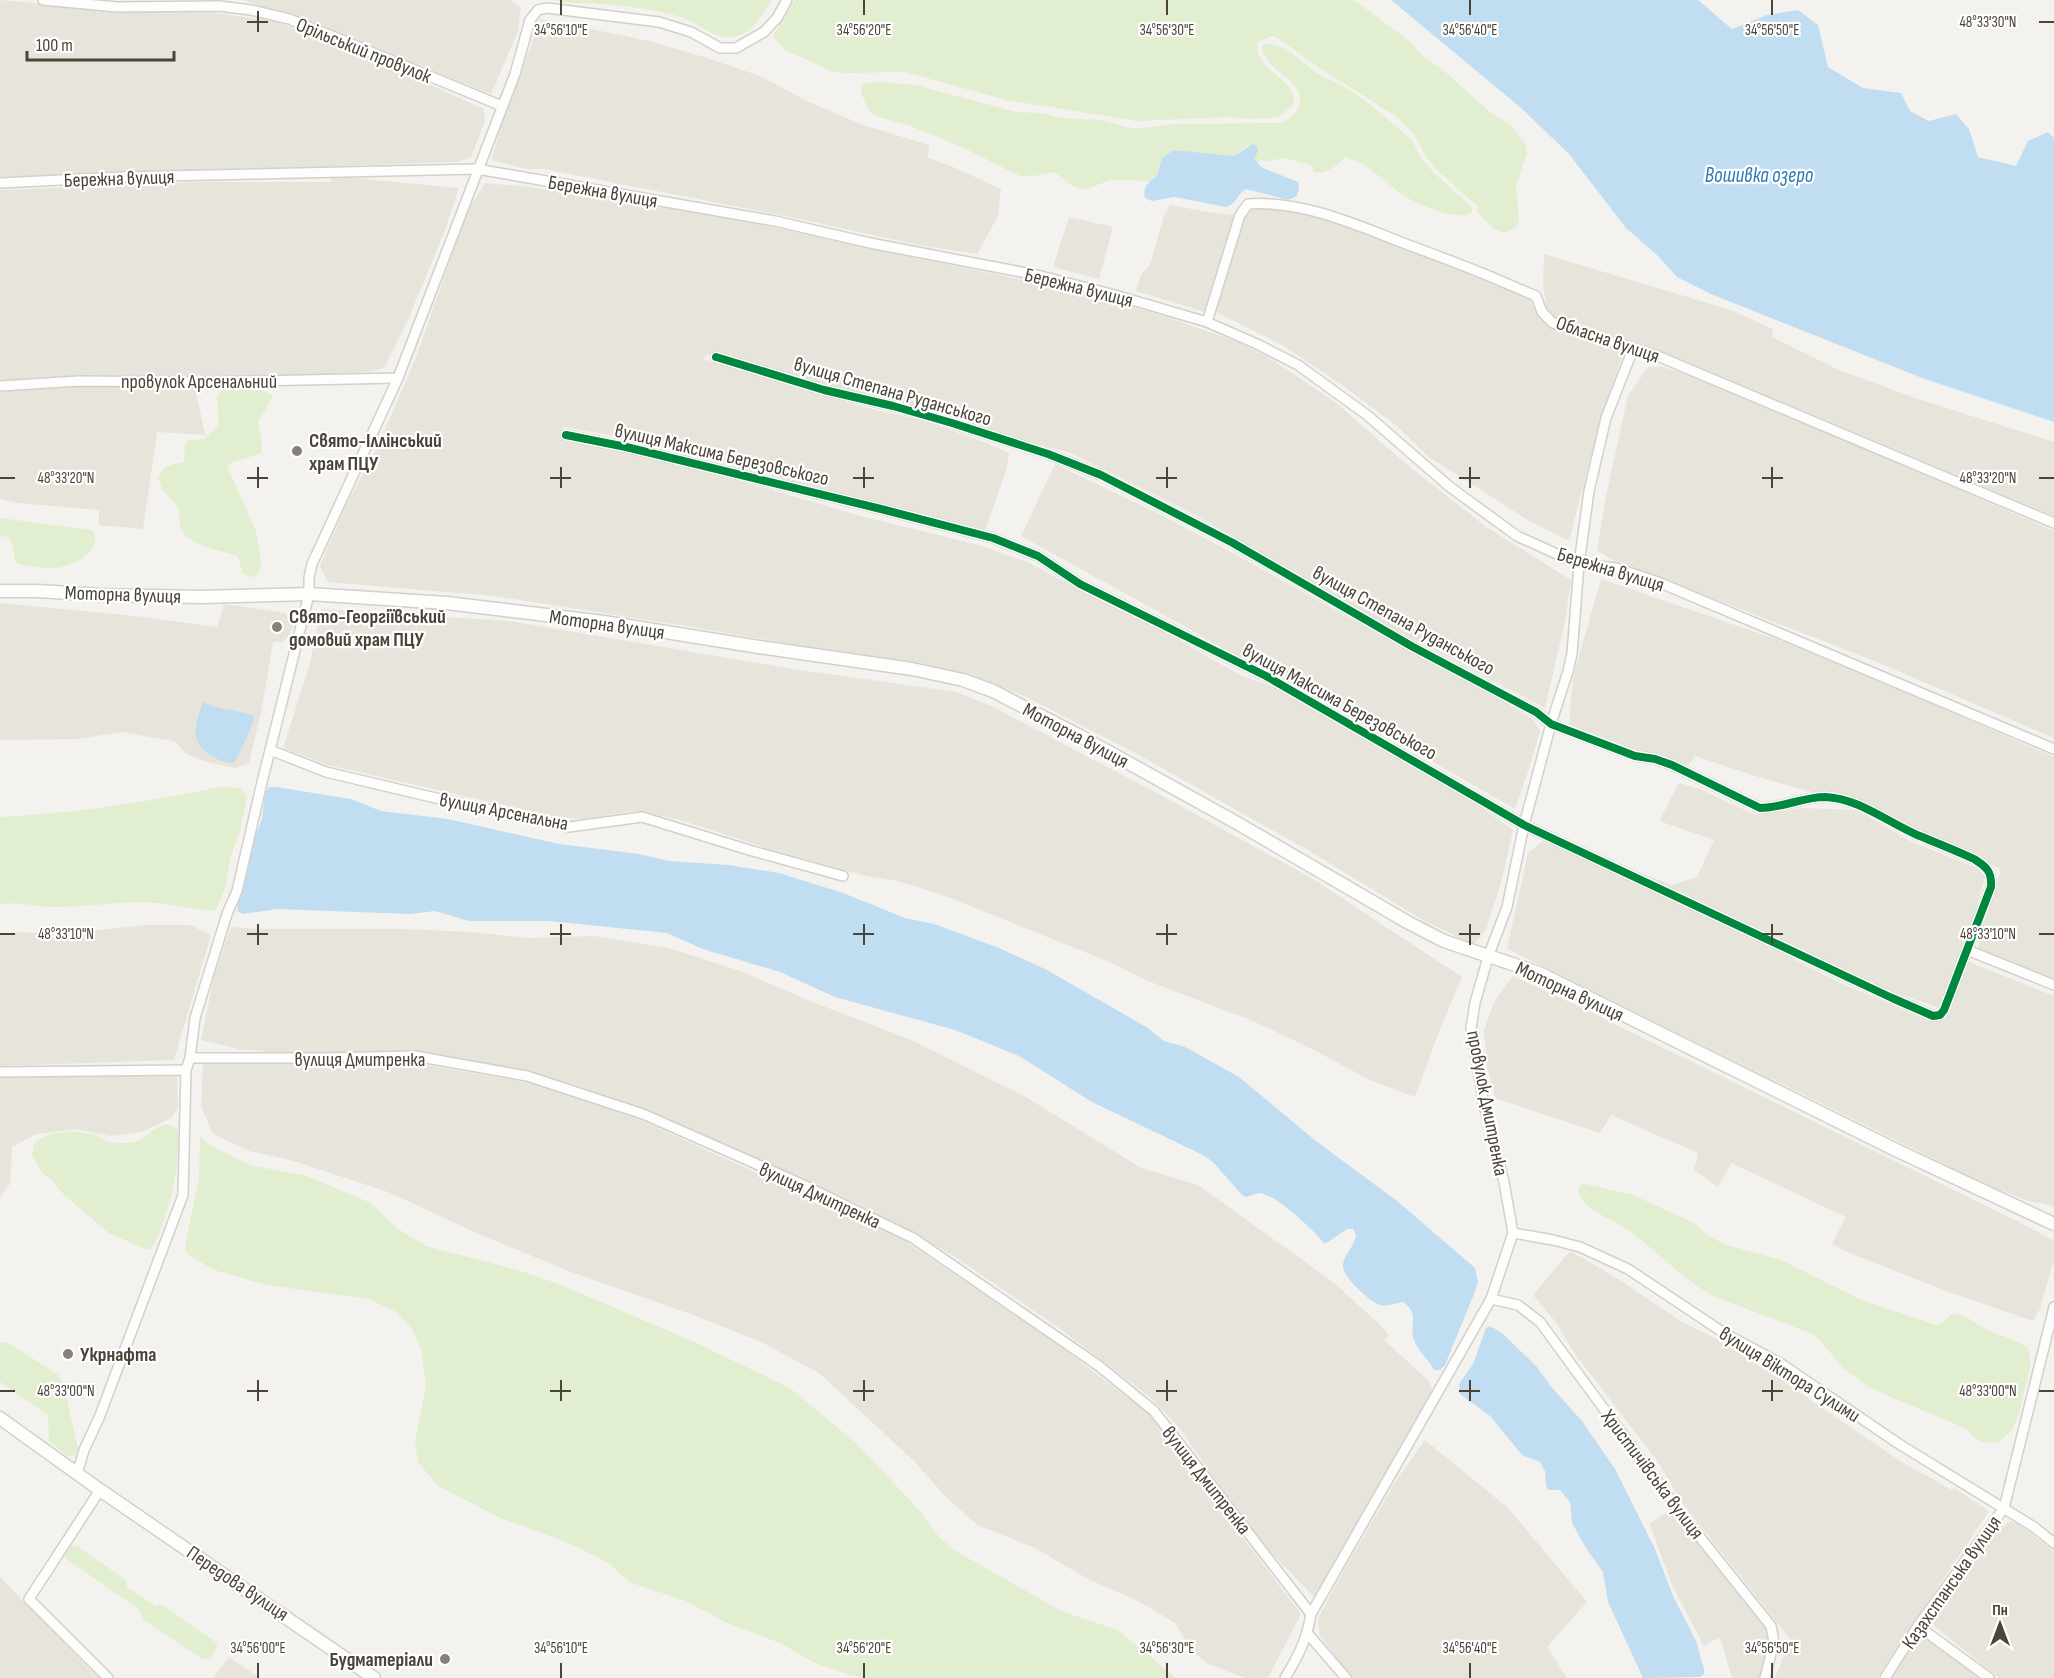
<svg xmlns="http://www.w3.org/2000/svg" width="2054" height="1678" font-family="'Sofia Sans Condensed',sans-serif">
<rect width="100%" height="100%" fill="#f4f2ee"/>
<!-- residential -->
<g fill="#e7e4dc">
<path d="M0 0 123 11H200L274 21 348 48 484 109 485 121 471 157 458 162 0 177Z"/>
<path d="M243 0H510L521 7 518 31 491 94 339 34Z"/>
<path d="M541 19 650 41 707 58 760 76 807 101 863 125 929 145 928 158 951 166 1001 189 998 216 977 254 919 245 795 218 544 169H530L510 165 491 160 507 108Z"/>
<path d="M332 178H354L459 188 445 230 408 320 384 368 368 372 332 374 0 381V190L200 182H330Z"/>
<path d="M485 183 529 187 737 219 863 247 1049 285 1104 299 1167 317 1235 341 1268 357 1335 402 1405 463 1485 526 1571 580 1566 616 1545 708 1371 617 1196 515 1071 453 863 396 804 378 709 354 702 359 864 407 924 421 987 443 1009 453 1006 471 985 531 627 438 563 427 560 439 630 453 754 485 865 517 975 544 1030 563 1081 591 1137 617 1242 676 1271 686 1461 793 1513 830 1502 879 1486 930 1473 945 1421 919 1311 852 1137 754 1022 695 969 674 914 662 866 657 680 625 494 596 328 582 320 566 326 551 348 501 376 450 417 355 466 214Z"/>
<path d="M1170 205 1208 212 1235 215 1205 312 1136 291 1141 275 1150 265 1164 216Z"/>
<path d="M1262 207 1308 214 1356 230 1468 274 1529 298 1536 312 1545 324 1624 351 1602 414 1569 541 1531 522 1429 457 1397 426 1342 385 1284 346 1216 312 1245 216 1250 209Z"/>
<path d="M1069 217 1113 227 1099 279 1053 267Z"/>
<path d="M1544 254 1731 310 1773 329 1772 337 1839 370 1918 399 2054 442V516L1671 355 1551 317 1547 313 1543 284Z"/>
<path d="M1648 367H1662L1681 372 1777 411 2054 531V738L1872 660 1611 559 1597 550 1605 501 1628 396Z"/>
<path d="M118 386 195 387 205 435 157 432 143 529 99 525V510L18 503 0 499V389Z"/>
<path d="M1055 464 1159 514 1231 552 1430 663 1493 695 1534 720 1540 731 1528 772 1515 809 1332 704 1249 662 1021 536Z"/>
<path d="M1601 579 1816 653 2054 757V979L1978 949 1979 938 2001 869 1959 849 1819 794 1755 776 1695 756 1687 767 1631 749 1569 724 1573 677Z"/>
<path d="M0 603 135 616 217 627 224 604 286 613 293 626 290 634 283 642H273L261 713 249 763 235 768 207 762 188 755 174 741 122 732 78 739 0 740Z"/>
<path d="M321 609 509 621 800 670 957 692 993 707 1157 793 1313 879 1462 977 1440 1029 1415 1097 1370 1080 1312 1049 1253 1021 1148 981 1107 961 940 894 897 881 866 876 770 849 677 819 634 811 584 819 556 817 328 765 283 748 309 667Z"/>
<path d="M1679 783 1699 789 1756 815 1803 808 1856 810 1910 841 1977 868 1985 877 1963 954 1940 1008 1875 986 1797 951 1794 960 1840 983 1929 1021H1941L1952 1005 1969 962 2054 996V1206L2028 1201 1985 1184 1507 949 1528 853 1542 842 1609 861 1672 885 1697 877 1714 840 1659 821Z"/>
<path d="M146 925H190L211 935 174 1060 0 1066V935L18 932 61 934Z"/>
<path d="M231 927 261 929H405L470 932 531 938 594 936 669 948 743 972 805 999 911 1040 1026 1097 1141 1168 1198 1185 1333 1282 1379 1324 1389 1335 1385 1341 1429 1381 1432 1391 1386 1479 1314 1597 1249 1530 1181 1430 1151 1398 1059 1328 954 1256 865 1207 684 1126 576 1085 522 1071 418 1052 279 1053 238 1049 201 1040 214 976Z"/>
<path d="M1513 976 1578 1006 2017 1221 2054 1241V1259L2040 1309 2033 1321 1949 1292 1847 1252 1832 1244 1846 1217 1731 1163 1718 1187 1694 1170 1698 1153 1611 1115 1600 1133 1495 1098 1487 1065 1484 1031 1494 1002Z"/>
<path d="M203 1063H414L524 1082 553 1089 638 1119 902 1239 1053 1341 1148 1413 1301 1614 1268 1678H1245L1208 1664 1192 1651 1175 1623 1138 1601 1088 1579 1035 1548 977 1525 945 1496 915 1462 819 1373 761 1342 696 1316 571 1272 481 1235 388 1192 294 1161 249 1151 213 1134 201 1106Z"/>
<path d="M98 1074 177 1076 178 1108 171 1118 142 1132 110 1136 76 1129 36 1134 12 1147 10 1184 0 1197V1078Z"/>
<path d="M1570 1251 1620 1280 1680 1321 1719 1340 1786 1383 1900 1461 1952 1490 1954 1488 1989 1511 1877 1678H1775L1790 1639 1683 1504 1658 1462 1575 1354 1555 1321 1533 1295Z"/>
<path d="M1425 1440 1508 1508 1587 1602 1547 1647 1567 1678H1352L1320 1636 1318 1619 1336 1584 1397 1479Z"/>
<path d="M1673 1508 1707 1555 1768 1630 1770 1640 1759 1678H1732L1720 1637 1704 1646 1671 1583 1650 1524Z"/>
<path d="M2010 1521 2020 1525 2054 1552V1678H1999L1934 1626 1933 1619 1944 1600 1996 1533Z"/>
<path d="M0 1577 90 1670 99 1678H0Z"/>
<path d="M1920 1634 1979 1678H1891Z"/>
</g>
<!-- education -->
<path fill="#eae5da" d="M229 1657 260 1678H213Z"/>
<!-- green -->
<g fill="#e1eecf">
<path d="M557 0H772C763 13 754 32 737 36 714 42 701 23 681 17 657 10 629 6 603 4 588 3 571 4 557 0Z"/>
<path d="M795 0H1354L1407 39 1425 58 1443 70 1490 112 1512 126 1525 143 1527 153 1516 187 1519 224C1500 243 1490 224 1477 212L1478 207 1475 204 1437 170 1427 158 1414 134 1397 117 1321 69 1275 36H1271L1258 42C1251 71 1300 78 1293 105L1279 117 1256 119 1228 117 1137 121 1006 100 905 72 845 73 831 71 785 50 773 36Z"/>
<path d="M1265 43 1285 48 1318 74 1345 87 1367 102 1412 140 1421 158 1435 174 1472 207V212C1458 223 1417 204 1403 195 1389 185 1377 173 1362 164 1357 161 1351 159 1345 157 1337 166 1326 175 1313 172V168L1310 165 1284 158 1269 161 1261 160 1257 163 1248 145 1234 156 1174 150 1162 158 1157 176 1149 181 1110 180 1085 190 1072 186 1055 172 1033 176H1020L962 147 908 125 882 118 873 114 867 107 862 95 861 86 864 83 879 82 915 85 1016 112 1042 113 1062 118 1099 120 1135 129 1176 124 1280 123C1296 118 1308 101 1295 86 1284 72 1265 67 1262 47Z"/>
<path d="M235 386C248 387 262 388 273 396L272 399 258 421 262 442 261 453C250 458 233 460 227 466L255 529 258 540 261 568 255 577 248 576 242 573 238 556C221 550 184 546 180 525 178 519 180 513 178 506L163 491 158 478C162 465 172 465 184 462L185 443 188 440 204 439 219 425 217 397 224 388Z"/>
<path d="M0 518 92 530C105 551 73 566 56 568 44 569 28 566 17 563 12 555 15 545 9 537L0 536Z"/>
<path d="M224 786 241 789 247 796 240 831 230 858 226 885 216 910C193 911 178 904 157 903 121 900 86 908 50 907 33 906 17 901 0 905V817C76 813 150 802 224 786Z"/>
<path d="M167 1124 176 1128 178 1132C180 1167 169 1219 151 1249L147 1250 109 1233 64 1195 54 1182 42 1173 32 1155 34 1144C48 1129 77 1130 96 1135 100 1137 104 1140 108 1142 113 1143 121 1143 126 1143 143 1143 152 1127 167 1124Z"/>
<path d="M200 1136 210 1145 252 1166 304 1175 371 1203 395 1227 426 1246 518 1270 559 1284 692 1341 790 1388 857 1444 919 1510 939 1537 954 1550 1061 1611 1118 1630 1176 1678H864L849 1675 813 1662 780 1643 725 1622 686 1601 629 1582 607 1562 566 1542 501 1518 438 1486 418 1462 415 1441 426 1385 421 1349 412 1329 396 1312 369 1299 267 1285 214 1270 189 1255 185 1249 187 1235 199 1179Z"/>
<path d="M1585 1184 1633 1195 1694 1223 1707 1235 1726 1245 1781 1260 1864 1301 1933 1324 1939 1325 1952 1314C1968 1314 1978 1326 1992 1332 2004 1336 2016 1341 2028 1347L2031 1363 2019 1414 2012 1430 1999 1442C1982 1443 1977 1443 1967 1429L1870 1388 1843 1368 1820 1340 1810 1333 1713 1296C1679 1277 1653 1246 1620 1225 1605 1216 1585 1210 1578 1191L1580 1186Z"/>
<path d="M0 1342 9 1343 58 1375 64 1387 78 1449 74 1456H68L49 1441 48 1415 0 1382Z"/>
<path d="M71 1546H77L126 1580 127 1587 155 1606 161 1604 217 1643 216 1650 209 1658 202 1659 145 1621 137 1608 68 1560 65 1555Z"/>
</g>
<!-- water -->
<g fill="#c0ddf1">
<path d="M1391 0H1698L1732 29 1767 15 1798 10 1818 25 1828 67 1863 88 1901 93 1910 111 1929 121 1956 114 1969 129 1978 157 2016 166 2028 141 2048 132 2054 138V422L1922 378 1711 294 1677 277 1658 256 1626 228 1569 154 1520 107Z"/>
<path d="M1253 144 1257 147 1258 151 1254 159 1261 167 1298 182 1299 187 1297 196 1288 200 1246 189C1236 195 1238 203 1226 207L1174 197 1152 201 1145 198C1142 188 1149 181 1157 176L1162 158 1174 150 1234 156Z"/>
<path d="M203 702 216 707 250 714 254 717C254 724 238 758 233 763 223 763 219 760 210 755 188 740 196 724 203 702Z"/>
<path d="M269 787H276L351 799 381 811 448 819 559 844 639 854 669 861 728 865 779 873 843 893 905 918 934 924 999 948 1047 970 1148 1028 1164 1041 1185 1047 1239 1077 1316 1141 1397 1201 1475 1268 1478 1282 1476 1289 1445 1365 1440 1370H1434C1428 1358 1417 1351 1413 1337 1410 1322 1419 1313 1403 1302 1396 1303 1386 1307 1380 1305 1369 1301 1341 1276 1343 1264 1345 1253 1355 1246 1356 1235L1353 1229H1347L1325 1244C1314 1231 1277 1195 1260 1193 1256 1193 1251 1196 1246 1197L1241 1194 1215 1164 1205 1156 1092 1102 1019 1056 955 1030 835 997 780 972 703 949 667 933 549 921H469L435 911 410 914 277 909 243 914 237 911 238 905 252 844 262 819 265 792Z"/>
<path d="M1490 1326 1502 1333 1536 1366 1553 1389 1582 1421 1615 1469 1655 1549 1673 1596 1696 1641 1704 1669V1674L1700 1677 1643 1678 1608 1602 1603 1572 1588 1551 1572 1523 1570 1502 1560 1490H1549L1546 1486 1545 1471 1540 1462 1522 1455 1490 1416 1460 1394 1459 1384 1473 1364 1486 1328Z"/>
</g>
<g fill="none" stroke-linecap="round" stroke-linejoin="round">
<defs>
<g id="minor">
<path d="M43 0 117 7 219 6 251 10 289 19 337 38 502 106"/>
<path d="M0 183 121 177 477 169 775 221 870 243 1037 275 1115 295 1207 322 1259 345 1298 365 1367 415 1450 487 1517 536 1579 564 1616 568 1658 582 2054 749"/>
<path d="M1207 322 1240 215 1248 204C1303 200 1356 225 1406 244 1444 258 1481 272 1517 288L1536 296 1542 312 1553 323 1660 357 2054 523"/>
<path d="M0 386 79 381 199 382 398 378"/>
<path d="M566 435 626 447 885 510 993 538 1038 556 1080 584 1266 676 1524 825 1892 998 1933 1016 1940 1015 1944 1010 1991 887C1992 872 1987 867 1974 859 1955 850 1934 842 1915 834 1886 821 1857 798 1825 797 1803 797 1782 808 1760 808L1672 765 1655 759 1635 756 1551 724 1536 712 1413 647 1233 543 1101 475 1048 454 952 423 893 406 824 390 716 357"/>
<path d="M270 750 326 772 427 796 569 827 642 817 749 850 843 876"/>
<path d="M1967 950 2054 985"/>
<path d="M190 1058H321L415 1056 527 1076 643 1114 797 1182 913 1238 1099 1366 1154 1411 1311 1614"/>
<path d="M0 1072 186 1070"/>
<path d="M1513 1233 1553 1240 1580 1247 1628 1269 1724 1333 1780 1363 1899 1444 2034 1527 2054 1543"/>
<path d="M1491 1299 1518 1305 1540 1322 1679 1511 1771 1626 1774 1642 1765 1678"/>
<path d="M77 1474 84 1450 99 1418 183 1195 186 1070 190 1058 195 1018 227 914 237 891 263 778 309 594V578L312 564 398 378 515 74 530 20 538 10 547 8 659 22 691 32 720 48H736L764 32 777 18 787 0"/>
<path d="M100 1490 29 1599 108 1678"/>
<path d="M1918 1626 1989 1678"/>
<path d="M1308 1634 1346 1678"/>
<path d="M1285 1678C1298 1657 1307 1639 1311 1614L1491 1299 1513 1233 1504 1182 1484 1105 1471 1028 1475 1003 1488 957 1507 907 1524 825 1551 724 1568 671 1572 654 1579 564 1589 491 1606 418 1633 349"/>
<path d="M1885 1678 1918 1626 2004 1508 2054 1307"/>
</g>
<g id="tertiary">
<path d="M0 591H38L102 595 201 597 309 594 447 603 604 622 759 647 912 669 963 680 993 691 1080 736 1237 823 1409 923 1444 941 1539 973 1898 1151 2054 1224"/>
<path d="M0 1418 100 1490 374 1678"/>
</g>
</defs>
<!-- minor casing -->
<use href="#minor" stroke="#d2d0cb" stroke-width="12"/>
<!-- tertiary casing -->
<use href="#tertiary" stroke="#d2d0cb" stroke-width="15"/>
<!-- minor -->
<use href="#minor" stroke="#fdfdfc" stroke-width="9"/>
<!-- tertiary -->
<use href="#tertiary" stroke="#fdfdfc" stroke-width="12"/>
<defs>
<path id="cycleway" d="M566 435 626 447 885 510 993 538 1038 556 1080 584 1266 676 1524 825 1892 998 1933 1016 1940 1015 1944 1010 1991 887C1992 872 1987 867 1974 859 1955 850 1934 842 1915 834 1886 821 1857 798 1825 797 1803 797 1782 808 1760 808L1672 765 1655 759 1635 756 1551 724 1536 712 1413 647 1233 543 1101 475 1048 454 952 423 893 406 824 390 716 357"/>
</defs>
<!-- cycleway casing -->
<use href="#cycleway" stroke="#fff" stroke-width="11"/>
<!-- cycleway -->
<use href="#cycleway" stroke="#00873e" stroke-width="8"/>
</g>
<!-- ticks -->
<path fill="none" stroke="#4b4439" stroke-width="2" d="M561 0V15M864 0V15M1167 0V15M1470 0V15M1772 0V15M258 11V32M247 22H268M2039 22H2054M258 467V488M561 467V488M864 467V488M1167 467V488M1470 467V488M1772 467V488M0 478H15M247 478H268M550 478H571M853 478H874M1156 478H1177M1459 478H1480M1762 478H1783M2039 478H2054M258 924V945M561 924V945M864 924V945M1167 924V945M1470 924V945M1772 924V945M0 934H15M247 934H268M550 934H571M853 934H874M1156 934H1177M1459 934H1480M1762 934H1783M2039 934H2054M258 1380V1401M561 1380V1401M864 1380V1401M1167 1380V1401M1470 1380V1401M1772 1380V1401M0 1391H15M247 1391H268M550 1391H571M853 1391H874M1156 1391H1177M1459 1391H1480M1762 1391H1783M2039 1391H2054M258 1663V1678M561 1663V1678M864 1663V1678M1167 1663V1678M1470 1663V1678M1772 1663V1678"/>
<!-- markers -->
<g fill="#868178" stroke="#fff" stroke-width="2">
<circle cx="297" cy="451" r="6"/>
<circle cx="277" cy="627" r="6"/>
<circle cx="68" cy="1354" r="6"/>
<circle cx="445" cy="1659" r="6"/>
</g>
<g text-anchor="middle" stroke-width="4.5" stroke-linejoin="round" paint-order="stroke">
<!-- street labels -->
<g font-size="20" fill="#4b4439" stroke="#fff">
<text transform="translate(364 50) rotate(22)" y="7">Орільський провулок</text>
<text transform="translate(119 178) rotate(-2)" y="7">Бережна вулиця</text>
<text transform="translate(603 191) rotate(10)" y="7">Бережна вулиця</text>
<text transform="translate(1079 287) rotate(14)" y="7">Бережна вулиця</text>
<text transform="translate(1608 339) rotate(19)" y="7">Обласна вулиця</text>
<text x="199" y="388">провулок Арсенальний</text>
<text transform="translate(893 391) rotate(16)" y="7">вулиця Степана Руданського</text>
<text transform="translate(722 454) rotate(13)" y="7">вулиця Максима Березовського</text>
<text transform="translate(1611 569) rotate(17)" y="7">Бережна вулиця</text>
<text transform="translate(123 594) rotate(2)" y="7">Моторна вулиця</text>
<text transform="translate(1404 620) rotate(29)" y="7">вулиця Степана Руданського</text>
<text transform="translate(607 624) rotate(8)" y="7">Моторна вулиця</text>
<text transform="translate(1340 701) rotate(29)" y="7">вулиця Максима Березовського</text>
<text transform="translate(1076 735) rotate(28)" y="7">Моторна вулиця</text>
<text transform="translate(504 811) rotate(11)" y="7">вулиця Арсенальна</text>
<text transform="translate(1570 991) rotate(25)" y="7">Моторна вулиця</text>
<text x="360" y="1066">вулиця Дмитренка</text>
<text transform="translate(1488 1103) rotate(79)" y="7">провулок Дмитренка</text>
<text transform="translate(820 1195) rotate(25)" y="7">вулиця Дмитренка</text>
<text transform="translate(1790 1374) rotate(32)" y="7">вулиця Віктора Сулими</text>
<text transform="translate(1653 1474) rotate(53)" y="7">Христичівська вулиця</text>
<text transform="translate(1207 1480) rotate(52)" y="7">вулиця Дмитренка</text>
<text transform="translate(1951 1582) rotate(-55)" y="7">Казахстанська вулиця</text>
<text transform="translate(238 1583) rotate(34)" y="7">Передова вулиця</text>
</g>
<!-- poi labels -->
<g font-size="20" font-weight="bold" fill="#4b4439" stroke="#fff" text-anchor="start">
<text x="309" y="447">Свято-Іллінський<tspan x="309" dy="23">храм ПЦУ</tspan></text>
<text x="289" y="623">Свято-Георгіївський<tspan x="289" dy="23">домовий храм ПЦУ</tspan></text>
<text x="80" y="1361">Укрнафта</text>
<text x="433" y="1666" text-anchor="end">Будматеріали</text>
</g>
<!-- water labels -->
<g font-size="21" font-style="italic" fill="#2e7ab2" stroke="#fff">
<text x="1759" y="182">Вошивка озеро</text>
</g>
</g>
<g font-size="15" text-anchor="middle" fill="#4b4439" stroke="#fff" stroke-width="4.5" stroke-linejoin="round" paint-order="stroke">
<text x="1988" y="27">48°33'30"N</text>
<text x="561" y="35">34°56'10"E</text>
<text x="864" y="35">34°56'20"E</text>
<text x="1167" y="35">34°56'30"E</text>
<text x="1470" y="35">34°56'40"E</text>
<text x="1772" y="35">34°56'50"E</text>
<text x="66" y="483">48°33'20"N</text>
<text x="1988" y="483">48°33'20"N</text>
<text x="66" y="939">48°33'10"N</text>
<text x="1988" y="939">48°33'10"N</text>
<text x="66" y="1396">48°33'00"N</text>
<text x="1988" y="1396">48°33'00"N</text>
<text x="258" y="1653">34°56'00"E</text>
<text x="561" y="1653">34°56'10"E</text>
<text x="864" y="1653">34°56'20"E</text>
<text x="1167" y="1653">34°56'30"E</text>
<text x="1470" y="1653">34°56'40"E</text>
<text x="1772" y="1653">34°56'50"E</text>
</g>
<!-- north arrow -->
<g transform="translate(2000 1624)" stroke="#ffffff" stroke-width="4.5" paint-order="stroke">
<path d="M0-4.5L10 22L0 15L-10 22Z" fill="#4b4439"/>
<text y="-9" font-size="16" font-weight="bold" text-anchor="middle" fill="#4b4439">Пн</text>
</g>
<!-- scale -->
<path d="M27 51v9h147v-9" fill="none" stroke="#4b4439" stroke-width="3"/>
<text x="36" y="51" font-size="18" fill="#4b4439" stroke="#ffffff" stroke-width="4.5" paint-order="stroke">100 m</text>
</svg>
